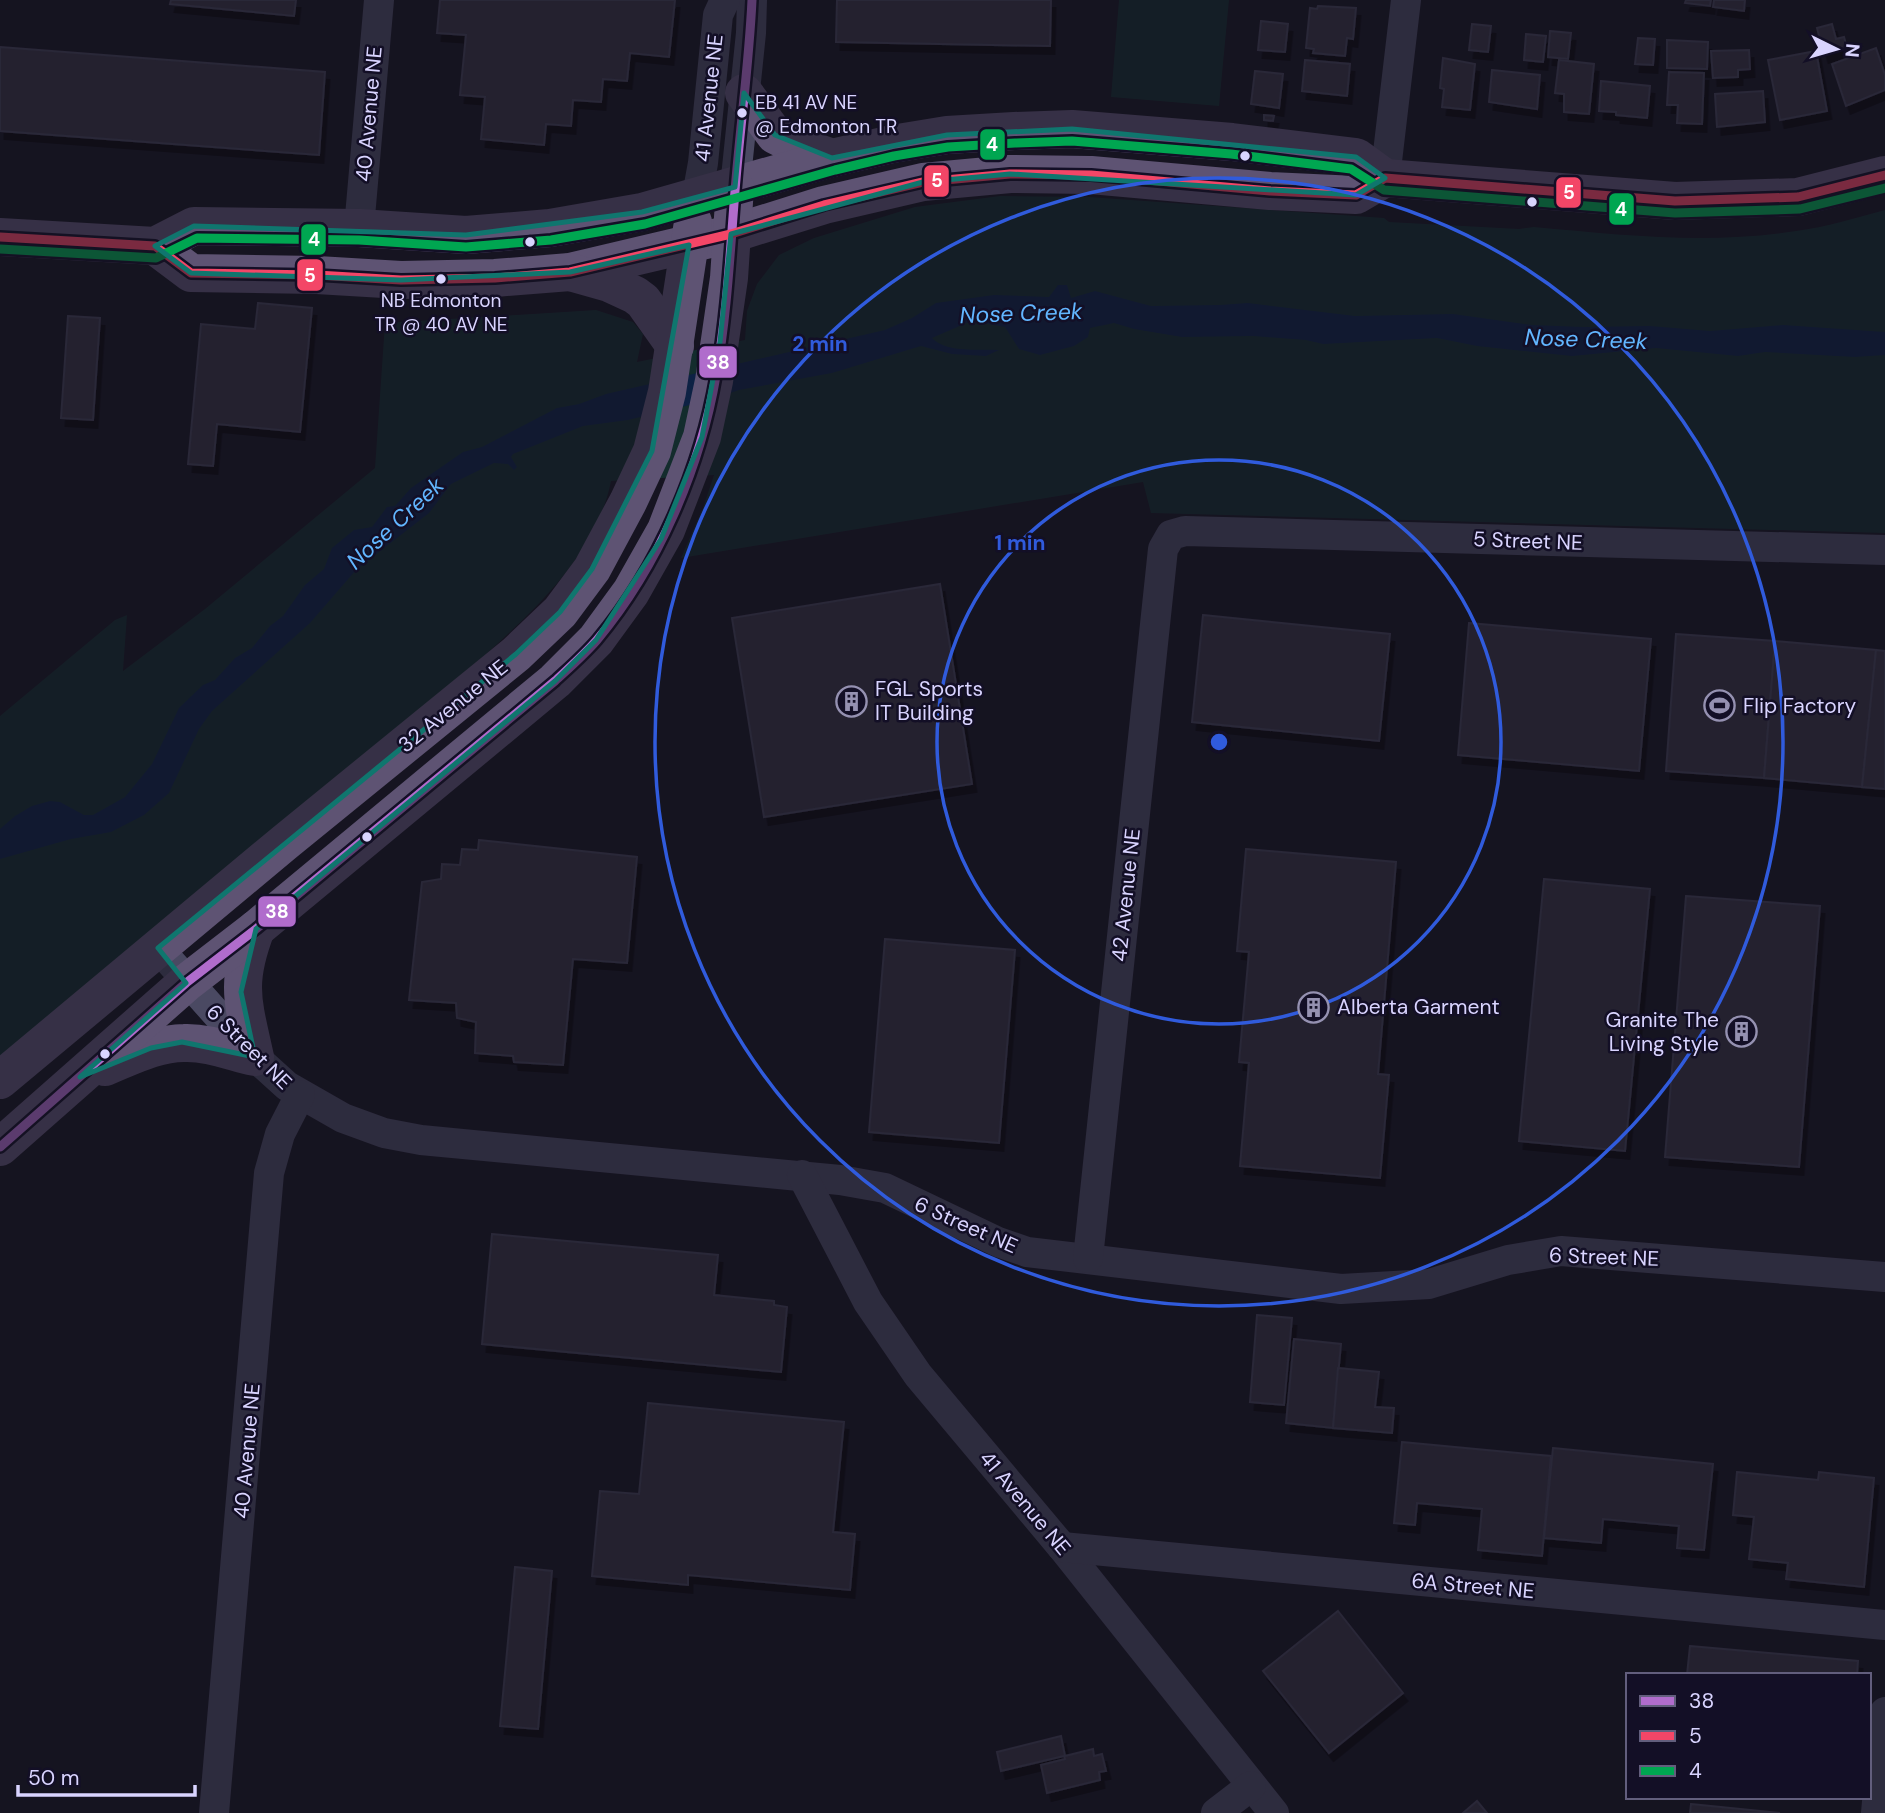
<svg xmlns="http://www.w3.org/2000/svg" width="1885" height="1813" font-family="'DM Sans',sans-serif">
<defs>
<filter id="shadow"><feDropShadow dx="4.5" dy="8" stdDeviation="0" flood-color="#0009"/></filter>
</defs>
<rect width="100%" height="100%" fill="#161421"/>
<!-- green -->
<g fill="#132c2d">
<path d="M1119 0H1229L1219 106 1111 97Z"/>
<path d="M1000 196 1089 197 1384 218 1389 222 1519 229 1534 227C1621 235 1709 245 1796 231 1826 227 1856 218 1885 210V533L1151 513 1143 482 681 558 703 508 714 475 611 481C597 552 537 608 485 655L0 1057V716L115 620 127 615 123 671 205 609 375 468 385 323 596 310 633 322 643 334 637 362 745 340 747 311 757 284 779 255 814 238 915 207Z"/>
</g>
<!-- water -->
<path fill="#0d2144" d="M1058 285H1067L1071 298 1095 291 1151 306 1220 305 1248 303 1355 316 1453 314 1532 325 1583 327 1650 326 1710 331 1783 325 1885 332V355L1855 357 1765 352 1738 356 1656 348 1572 356 1477 346 1437 338 1323 344 1306 340 1253 336 1182 337 1134 329 1114 323 1090 328 1088 337 1074 346 1040 355 1019 349 1005 327 971 321 932 338C946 353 979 349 999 350L986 356 952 354 921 346 832 373 739 390 710 400 628 420 583 426 513 454 511 457 517 467 514 470 508 464 494 463 451 484 429 513 356 570 310 623 212 711 199 729 169 793 144 815 111 832 71 839 0 859V829L15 816 32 806 50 801 60 802 84 815H93L125 797 152 764 179 708 203 685 215 680 235 658 252 648 270 626 283 616 305 585 324 569 332 548 354 530 372 527 387 507 395 506 411 488 463 452 482 447 557 408 579 404 606 394 885 330 912 318 936 303 994 295 1049 297Z"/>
<!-- building -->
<g fill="#343243" stroke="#433f54" stroke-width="2" filter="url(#shadow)">
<path d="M171 0H296L294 16 170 4Z"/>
<path d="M440 0H675L669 57 630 53 627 81 603 79 601 102 573 100 571 126 546 124 544 145 481 139 485 97 460 95 466 35 437 33Z"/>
<path d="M837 0H1051L1050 46 836 42Z"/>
<path d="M1686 0H1711L1710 6 1685 3Z"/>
<path d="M1714 0H1745L1744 11 1713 7Z"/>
<path d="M1318 6 1356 8 1353 39 1347 38 1345 56 1313 53 1314 49 1306 48 1310 8 1317 9Z"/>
<path d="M1261 21 1288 24 1285 52 1258 50Z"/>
<path d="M1472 24 1491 26 1488 52 1469 50Z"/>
<path d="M1832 24 1836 39 1844 37 1847 48 1824 55 1817 28Z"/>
<path d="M1550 31 1571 33 1568 59 1548 57Z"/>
<path d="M1526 34 1546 36 1543 62 1524 60Z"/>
<path d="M1638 38 1655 39 1653 65 1635 64Z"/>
<path d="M1667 40 1708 42 1707 69 1667 68Z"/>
<path d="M0 47 325 72 319 155 0 131Z"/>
<path d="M1876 48 1885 75V90L1846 106 1832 64Z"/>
<path d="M1749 50 1750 69 1738 70V77L1713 78 1711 51Z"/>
<path d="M1816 51 1827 111 1780 120 1768 60Z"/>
<path d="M1443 58 1475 64 1470 110 1442 107 1444 89 1440 88Z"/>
<path d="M1305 60 1350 64 1347 96 1302 91Z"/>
<path d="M1559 60 1594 64 1589 114 1564 112V94L1555 93Z"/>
<path d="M1492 70 1540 75 1537 109 1489 102Z"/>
<path d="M1255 71 1283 74 1279 108 1251 104Z"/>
<path d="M1669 72 1704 73 1702 124 1677 123 1678 105H1667Z"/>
<path d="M1601 81 1650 86 1647 118 1616 115V112L1599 111Z"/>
<path d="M1763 91 1765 122 1717 127 1715 94Z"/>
<path d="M1264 115 1274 116 1273 121 1264 120Z"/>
<path d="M258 303 312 308 300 432 217 424 213 466 188 464 201 324 255 329Z"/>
<path d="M68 316 100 318 93 420 61 418Z"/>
<path d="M940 584 972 784 764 817 732 618Z"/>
<path d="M1203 615 1390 634 1379 741 1192 722Z"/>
<path d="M1469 623 1651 639 1639 771 1458 755Z"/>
<path d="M1676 634 1775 641 1764 778 1666 771Z"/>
<path d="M1775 641 1876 650 1862 787 1764 778Z"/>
<path d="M1876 650 1885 651V789L1862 787Z"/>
<path d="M479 840 637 857 627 963 573 959 563 1065 514 1062 513 1056 475 1053 476 1022 457 1018 456 1003 409 1000 422 882 441 879 442 864 460 865 462 849 478 850Z"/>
<path d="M1246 849 1396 862 1378 1074 1389 1075 1380 1178 1240 1166 1249 1063 1239 1062 1249 952 1237 951Z"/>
<path d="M1544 879 1650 889 1625 1151 1519 1141Z"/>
<path d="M1686 896 1820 906 1799 1167 1665 1157Z"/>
<path d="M885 939 1015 950 999 1143 869 1132Z"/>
<path d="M492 1234 718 1255 714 1295 774 1301V1305L787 1307 781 1372 482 1344Z"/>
<path d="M1257 1315 1292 1318 1284 1405 1250 1402Z"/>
<path d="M1294 1339 1341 1344 1333 1428 1286 1423Z"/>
<path d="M1338 1368 1379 1372 1375 1407 1394 1408 1392 1433 1333 1428Z"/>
<path d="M648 1403 844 1422 833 1532 855 1534 850 1590 688 1575V1585L592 1576 600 1491 639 1494Z"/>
<path d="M1402 1442 1551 1456 1542 1556 1478 1550 1482 1509 1417 1503 1415 1525 1394 1523Z"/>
<path d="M1553 1448 1713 1464 1704 1550 1677 1548 1679 1526 1603 1519 1601 1543 1544 1538Z"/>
<path d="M1737 1472 1818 1480 1819 1472 1874 1478 1864 1587 1786 1579 1788 1563 1749 1559 1754 1517 1733 1515Z"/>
<path d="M515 1567 552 1571 538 1729 500 1726Z"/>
<path d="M1338 1611 1403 1693 1329 1753 1263 1671Z"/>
<path d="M1690 1646 1858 1661 1857 1675H1687Z"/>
<path d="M1061 1736 1065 1756 1093 1749 1094 1756 1102 1754 1106 1771 1099 1772 1100 1780 1047 1793 1041 1765 1065 1759 1064 1756 1001 1771 997 1752Z"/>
<path d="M1477 1801 1487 1813H1463Z"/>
<path d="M1691 1804 1780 1813H1690Z"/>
</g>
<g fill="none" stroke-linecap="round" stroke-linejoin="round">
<!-- minor -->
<g stroke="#4a4962" stroke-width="30">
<path d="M1385 178 1406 0"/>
<path d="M735 187 751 33 752 0"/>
<path d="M697 196 703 163 718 15 725 0"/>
<path d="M359 228 379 0"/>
<path d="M158 948 255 1057 287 1086 343 1118 384 1133 421 1140 840 1180 885 1188 998 1242 1027 1252 1341 1289 1429 1284 1508 1260 1561 1251 1885 1277"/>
<path d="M802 1175 868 1302 918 1375 1062 1547 1274 1813"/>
<path d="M1088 1258 1163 549 1171 535 1185 531 1885 550"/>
<path d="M1062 1547 1885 1625"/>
<path d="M214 1813 269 1173 280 1134 300 1095"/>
<path d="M1216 1813 1251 1786"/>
<path d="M1876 1813 1885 1712"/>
</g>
<!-- major -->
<g stroke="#5e5373" stroke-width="38">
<path d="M744 93 775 135 793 144 832 158"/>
<path d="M0 237 155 246 194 226 359 228 466 235 550 228 642 212 832 158 892 144 947 135 1014 131 1072 129 1232 142 1356 157 1385 178 1675 201 1798 197 1885 175"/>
<path d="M155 246 191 273 317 275 401 280 495 278 570 272 731 234 824 205 923 182 1010 174 1091 175 1270 191 1356 195 1385 178"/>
<path d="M570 272 609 283 635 295 643 301 675 346"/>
<path d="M105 1067C130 1057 156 1043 184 1043 208 1042 232 1052 255 1057 243 1002 235 984 256 929"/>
<path d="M0 1080 284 843 516 654 560 612 592 569 628 502 652 451 667 392 693 222"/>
<path d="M0 1147 186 983 256 929 555 681 596 640 631 592 666 530 702 437 714 381 729 278 735 187"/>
</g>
<defs>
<path id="bus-1" d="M0 1147 186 983 256 929 555 681C569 668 584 655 597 640 658 567 700 469 716 376 727 315 730 253 735 191 740 127 749 64 752 0"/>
<path id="bus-2" d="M0 237 155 246 191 273 317 275 401 280 495 278 570 272 731 234 824 205 923 182 1010 174 1091 175 1270 191 1356 195 1385 178 1675 201 1798 197 1885 175"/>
<path id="bus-3" d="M0 249 156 258 197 238 359 240 466 247 551 240 645 224 835 170 894 156 948 147 1015 143 1072 141 1231 154 1351 169 1384 190 1675 213 1800 209 1885 188"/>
</defs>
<!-- bus-1 casing -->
<use href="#bus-1" stroke="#130f26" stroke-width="14"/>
<!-- bus-2 casing -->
<use href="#bus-2" stroke="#130f26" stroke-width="14"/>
<!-- bus-3 casing -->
<use href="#bus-3" stroke="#130f26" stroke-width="14"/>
<!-- bus-1 -->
<use href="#bus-1" stroke="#b06ccc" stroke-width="9"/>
<!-- bus-2 -->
<use href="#bus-2" stroke="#f34667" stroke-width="9"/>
<!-- bus-3 -->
<use href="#bus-3" stroke="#00a651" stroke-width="9"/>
</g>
<!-- marked area -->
<path d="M0 0H1885V1813H0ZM744 93 775 135 832 158 947 135 1072 129 1356 157 1385 178 1356 195 1010 174 923 182 731 234 720 342 702 437 661 539 596 640 555 681 256 929 241 992 255 1057 182 1042 151 1048 80 1077 186 983 158 948 516 654 560 612 592 569 652 451 689 245 570 272 401 280 191 273 155 246 194 226 466 235 642 212 735 187Z" fill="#161421" fill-opacity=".55" fill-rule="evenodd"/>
<path fill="none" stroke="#0f766e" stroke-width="5" stroke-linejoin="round" d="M744 93 775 135 832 158 947 135 1072 129 1356 157 1385 178 1356 195 1010 174 923 182 731 234 720 342 702 437 661 539 596 640 555 681 256 929 241 992 255 1057 182 1042 151 1048 80 1077 186 983 158 948 516 654 560 612 592 569 652 451 689 245 570 272 401 280 191 273 155 246 194 226 466 235 642 212 735 187Z"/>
<!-- distance rings -->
<g fill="none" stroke="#305bdc" stroke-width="3.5">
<circle cx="1219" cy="742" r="282"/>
<circle cx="1219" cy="742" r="564"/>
</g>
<!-- icons -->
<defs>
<symbol id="building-ring" viewBox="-11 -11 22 22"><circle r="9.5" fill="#130f26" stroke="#9591b1" stroke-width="1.5"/><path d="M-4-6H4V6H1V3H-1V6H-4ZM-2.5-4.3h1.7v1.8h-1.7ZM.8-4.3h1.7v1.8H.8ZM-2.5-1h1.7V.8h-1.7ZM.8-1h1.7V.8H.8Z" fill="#9591b1"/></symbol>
<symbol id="stadium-ring" viewBox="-11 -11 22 22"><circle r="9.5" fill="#130f26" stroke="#9591b1" stroke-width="1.5"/><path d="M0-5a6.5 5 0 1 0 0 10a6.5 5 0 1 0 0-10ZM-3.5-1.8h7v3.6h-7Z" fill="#9591b1"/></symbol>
</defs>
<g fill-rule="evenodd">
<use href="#building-ring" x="834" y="684" width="35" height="35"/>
<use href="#stadium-ring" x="1702" y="688" width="35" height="35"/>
<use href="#building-ring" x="1296" y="990" width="35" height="35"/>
<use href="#building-ring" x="1724" y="1014" width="35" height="35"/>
</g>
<!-- markers -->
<g fill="#d9d4ff" stroke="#130f26" stroke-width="2.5">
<circle cx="742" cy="113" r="6"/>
<circle cx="1245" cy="156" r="6"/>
<circle cx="1532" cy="202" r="6"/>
<circle cx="530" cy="242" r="6"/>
<circle cx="441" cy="279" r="6"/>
<circle cx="367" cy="837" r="6"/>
<circle cx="105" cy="1054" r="6"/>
</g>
<g text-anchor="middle" stroke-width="5" stroke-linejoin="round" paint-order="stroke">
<!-- bus labels -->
<g font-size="19" fill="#d9d4ff" stroke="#130f26" text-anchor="start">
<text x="755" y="109">EB 41 AV NE<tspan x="755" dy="24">@ Edmonton TR</tspan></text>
<text x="441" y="307" text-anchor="middle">NB Edmonton<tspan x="441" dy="24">TR @ 40 AV NE</tspan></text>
</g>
<!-- street labels -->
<g font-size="21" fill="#d9d4ff" stroke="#130f26">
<text transform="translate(709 98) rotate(-84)" y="7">41 Avenue NE</text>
<text transform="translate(369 114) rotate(-85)" y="7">40 Avenue NE</text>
<text transform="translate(1528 541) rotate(2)" y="7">5 Street NE</text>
<text transform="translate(453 706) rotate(-39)" y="7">32 Avenue NE</text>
<text transform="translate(1126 895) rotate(-84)" y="7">42 Avenue NE</text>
<text transform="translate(249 1047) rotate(45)" y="7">6 Street NE</text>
<text transform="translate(966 1225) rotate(24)" y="7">6 Street NE</text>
<text transform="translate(1604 1257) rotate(2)" y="7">6 Street NE</text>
<text transform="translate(247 1451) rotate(-85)" y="7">40 Avenue NE</text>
<text transform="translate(1025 1503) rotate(50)" y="7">41 Avenue NE</text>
<text transform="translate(1473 1586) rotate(5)" y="7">6A Street NE</text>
</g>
<!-- poi labels -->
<g font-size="21" fill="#d9d4ff" stroke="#130f26" text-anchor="start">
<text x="875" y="696">FGL Sports<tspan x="875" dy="24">IT Building</tspan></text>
<text x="1743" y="713">Flip Factory</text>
<text x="1337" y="1014">Alberta Garment</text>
<text x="1719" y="1027" text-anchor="end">Granite The<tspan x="1719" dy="24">Living Style</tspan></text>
</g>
<!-- water labels -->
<g font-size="23" font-style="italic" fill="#62b6ff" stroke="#130f26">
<text transform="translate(1021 313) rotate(-2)" y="8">Nose Creek</text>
<text transform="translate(1586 339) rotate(2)" y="8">Nose Creek</text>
<text transform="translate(395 523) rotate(-43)" y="8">Nose Creek</text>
</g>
</g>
<circle cx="1219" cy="742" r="10" fill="#305bdc" stroke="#130f26" stroke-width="3.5"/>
<g font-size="21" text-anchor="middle" font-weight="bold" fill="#305bdc" stroke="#130f26" stroke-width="5" stroke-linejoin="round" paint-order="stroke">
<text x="820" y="351">2 min</text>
<text x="1020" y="550">1 min</text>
</g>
<g stroke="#130f26" stroke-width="2.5">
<rect x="979" y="128" width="27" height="33" rx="7" fill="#00a651"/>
<rect x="923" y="164" width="27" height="34" rx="7" fill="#f34667"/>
<rect x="1555" y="176" width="27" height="33" rx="7" fill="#f34667"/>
<rect x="1608" y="192" width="27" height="34" rx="7" fill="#00a651"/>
<rect x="300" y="223" width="27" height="33" rx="7" fill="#00a651"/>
<rect x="296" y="258" width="28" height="34" rx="7" fill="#f34667"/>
<rect x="698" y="345" width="40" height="34" rx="7" fill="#b06ccc"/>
<rect x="257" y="895" width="40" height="33" rx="7" fill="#b06ccc"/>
</g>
<g font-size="19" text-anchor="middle" font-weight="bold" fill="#fff">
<text x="992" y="151">4</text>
<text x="937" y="187">5</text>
<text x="1569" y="199">5</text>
<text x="1621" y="216">4</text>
<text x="314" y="246">4</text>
<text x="310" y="282">5</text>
<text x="718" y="369">38</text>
<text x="277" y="918">38</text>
</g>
<!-- legend -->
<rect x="1626" y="1673" width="245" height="126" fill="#130f26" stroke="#625e7d" stroke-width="2"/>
<rect x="1640" y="1696" width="35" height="10" fill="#b06ccc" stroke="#625e7d" stroke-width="2"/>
<text x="1689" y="1708" font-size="21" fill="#d9d4ff">38</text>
<rect x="1640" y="1731" width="35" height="10" fill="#f34667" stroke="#625e7d" stroke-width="2"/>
<text x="1689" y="1743" font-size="21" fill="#d9d4ff">5</text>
<rect x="1640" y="1766" width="35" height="10" fill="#00a651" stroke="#625e7d" stroke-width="2"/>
<text x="1689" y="1778" font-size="21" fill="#d9d4ff">4</text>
<!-- north arrow -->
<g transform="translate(1836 49) rotate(95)" stroke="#130f26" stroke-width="5" paint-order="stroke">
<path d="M0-5L12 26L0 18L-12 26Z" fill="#d9d4ff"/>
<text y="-10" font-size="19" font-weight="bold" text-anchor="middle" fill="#d9d4ff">N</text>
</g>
<!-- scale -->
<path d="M18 1785v10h177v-10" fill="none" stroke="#d9d4ff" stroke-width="3.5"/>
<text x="28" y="1785" font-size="21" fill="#d9d4ff" stroke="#130f26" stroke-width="5" paint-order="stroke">50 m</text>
</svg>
